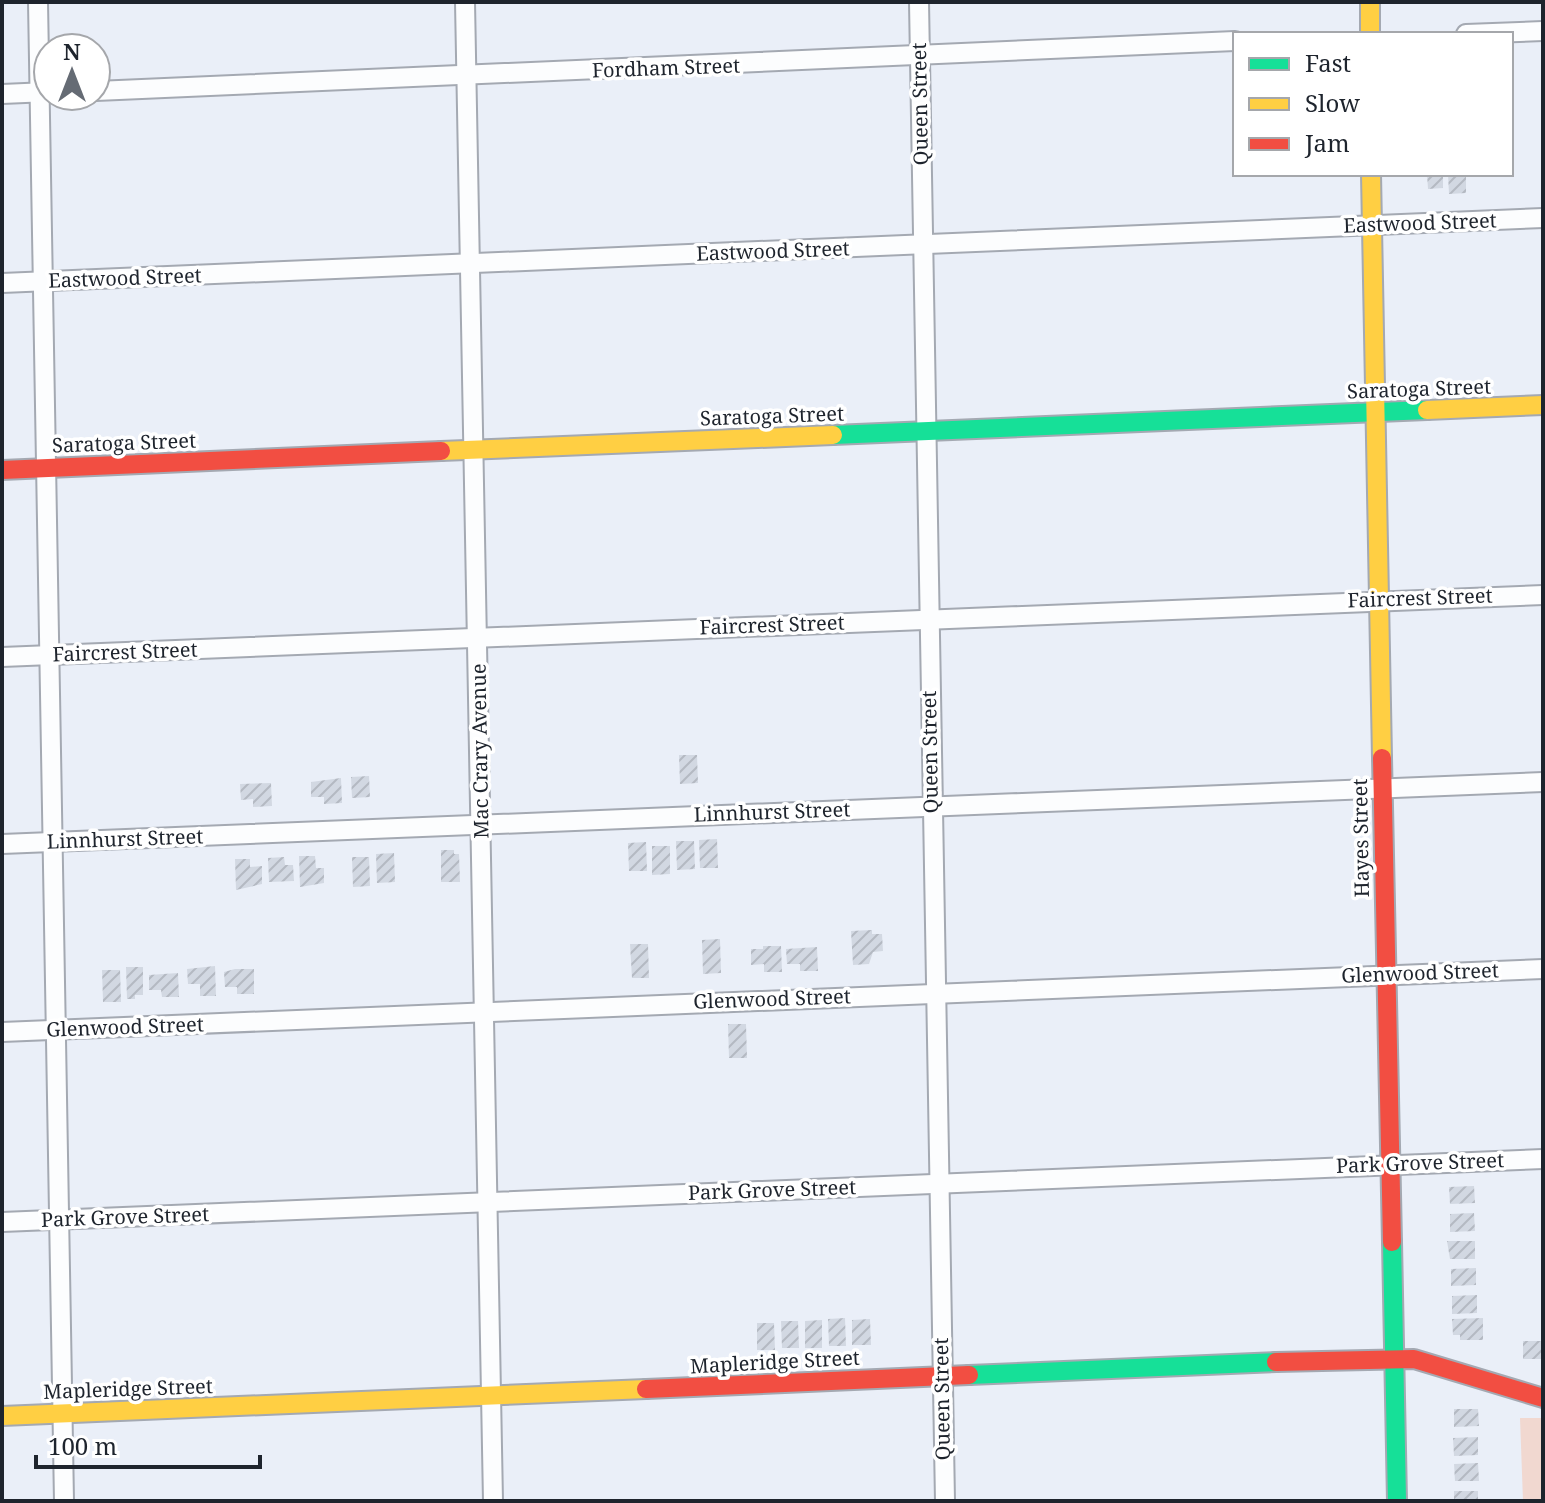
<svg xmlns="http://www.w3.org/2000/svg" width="1545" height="1503" font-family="'Noto Serif',serif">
<defs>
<pattern id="building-hatch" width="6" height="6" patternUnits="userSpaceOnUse" patternTransform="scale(2)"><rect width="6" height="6" fill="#d2d8e2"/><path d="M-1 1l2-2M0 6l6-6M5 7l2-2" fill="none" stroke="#b4b9c2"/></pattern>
</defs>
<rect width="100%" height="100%" fill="#eaeff8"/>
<!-- green -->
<path fill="#f1d8d0" d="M1520 1418H1543V1501H1523Z"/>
<!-- building -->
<g fill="url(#building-hatch)">
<path d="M1427 174H1443V188L1428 189Z"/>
<path d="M1448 174H1466V193L1449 194Z"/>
<path d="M679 755H697L698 783 680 784Z"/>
<path d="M369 776 370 797 352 798 351 777Z"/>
<path d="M341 778 342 803 324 804V797H311V782Z"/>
<path d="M271 783 272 806 253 807V799L241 800 240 784Z"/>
<path d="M717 839 718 868H700L699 840Z"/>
<path d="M676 841H694L695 869 677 870Z"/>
<path d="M646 842 647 871H629L628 843Z"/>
<path d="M652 846H670V874L652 875Z"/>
<path d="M441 850H454V854H459L460 882H441Z"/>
<path d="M394 853 395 882 377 883 376 854Z"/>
<path d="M299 856H315L316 868H324V883L300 887Z"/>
<path d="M284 857 285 865H293L294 881 269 882 268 858Z"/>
<path d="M352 857H369L370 886 353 887Z"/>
<path d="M235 859H250V867L262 866V884L236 890Z"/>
<path d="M872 930V934H882L883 951 873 952 869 964 853 965 851 931Z"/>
<path d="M720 939 721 973 703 974 702 940Z"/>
<path d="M630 944H648L649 978H632Z"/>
<path d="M763 946H781L782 972H764V964L751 965V949H763Z"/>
<path d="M817 947 818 971H800V964H787L786 949Z"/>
<path d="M215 966 216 996H200V984H188L187 969Z"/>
<path d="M126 967H143V995H135V999H127Z"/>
<path d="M235 969H254V994H237V987H225L224 972Z"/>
<path d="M102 970H120L121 1002H103Z"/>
<path d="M178 973 179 997H162L161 990H149V975Z"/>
<path d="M728 1024H746L747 1058H729Z"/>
<path d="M1474 1186 1475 1203 1450 1204 1449 1187Z"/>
<path d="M1474 1213 1475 1231 1450 1232V1214Z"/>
<path d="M1447 1241H1475V1259H1450Z"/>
<path d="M1476 1268V1285L1451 1286V1269Z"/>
<path d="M1477 1295V1313L1452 1314V1296Z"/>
<path d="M845 1318 846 1346H829L828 1319Z"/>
<path d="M1483 1318V1340H1460V1335H1453L1452 1319Z"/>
<path d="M870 1319 871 1345H852V1320Z"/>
<path d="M822 1320V1348H805V1321Z"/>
<path d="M781 1321H798L799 1348H782Z"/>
<path d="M757 1323H774L775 1350H757Z"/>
<rect x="1523" y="1341" width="18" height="18"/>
<path d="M1454 1409H1478L1479 1426 1454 1427Z"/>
<path d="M1478 1437V1455L1454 1456 1453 1438Z"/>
<path d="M1478 1463 1479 1481H1455L1454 1464Z"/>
<rect x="1454" y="1491" width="24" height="10"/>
</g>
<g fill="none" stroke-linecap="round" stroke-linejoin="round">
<defs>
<g id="street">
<path d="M38 2 64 1501"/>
<path d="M465 2 493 1501"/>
<path d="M919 2 945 1501"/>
<path d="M1466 34 1543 31"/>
<path d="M96 91 1235 41"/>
<path d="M2 94 48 92"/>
<path d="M2 283 1543 218"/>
<path d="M2 657 1543 595"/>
<path d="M2 844 1543 782"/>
<path d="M2 1032 1543 969"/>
<path d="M2 1222 1543 1159"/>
</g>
<g id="fast">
<path d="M833 435 1427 410"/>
<path d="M1392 1242 1397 1501"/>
<path d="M969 1375 1276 1362"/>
</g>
<g id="slow">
<path d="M1370 2V34"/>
<path d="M1371 174 1382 758"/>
<path d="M1427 410 1543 405"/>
<path d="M441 451 833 435"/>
<path d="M2 1416 646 1389"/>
</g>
<g id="jam">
<path d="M2 470 441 451"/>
<path d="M1382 758 1392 1242"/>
<path d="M1276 1362 1414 1359 1543 1398"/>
<path d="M646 1389 969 1375"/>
</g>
</defs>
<!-- street casing -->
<use href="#street" stroke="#a4a9b2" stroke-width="22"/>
<!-- fast casing -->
<use href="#fast" stroke="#a4a9b2" stroke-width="22"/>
<!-- slow casing -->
<use href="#slow" stroke="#a4a9b2" stroke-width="22"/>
<!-- jam casing -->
<use href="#jam" stroke="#a4a9b2" stroke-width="22"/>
<!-- street -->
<use href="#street" stroke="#fcfdfe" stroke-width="18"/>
<!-- fast -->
<use href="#fast" stroke="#16e098" stroke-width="18"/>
<!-- slow -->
<use href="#slow" stroke="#ffcf43" stroke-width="18"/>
<!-- jam -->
<use href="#jam" stroke="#f24e42" stroke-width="18"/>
</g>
<g text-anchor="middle" stroke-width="7" stroke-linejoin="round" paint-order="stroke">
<!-- street labels -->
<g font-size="20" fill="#1e242d" stroke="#fff">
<text transform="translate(666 68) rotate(-2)" y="7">Fordham Street</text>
<text transform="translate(920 104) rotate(-91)" y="7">Queen Street</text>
<text transform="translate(1420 223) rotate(-2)" y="7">Eastwood Street</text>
<text transform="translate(773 251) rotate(-2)" y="7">Eastwood Street</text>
<text transform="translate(125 278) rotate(-2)" y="7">Eastwood Street</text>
<text transform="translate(1419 389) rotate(-2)" y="7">Saratoga Street</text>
<text transform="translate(772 416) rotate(-2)" y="7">Saratoga Street</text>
<text transform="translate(124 443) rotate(-2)" y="7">Saratoga Street</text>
<text transform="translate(1420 598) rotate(-2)" y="7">Faircrest Street</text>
<text transform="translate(772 625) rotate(-2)" y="7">Faircrest Street</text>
<text transform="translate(125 652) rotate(-2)" y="7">Faircrest Street</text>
<text transform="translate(480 751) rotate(-91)" y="7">Mac Crary Avenue</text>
<text transform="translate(930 752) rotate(-91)" y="7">Queen Street</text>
<text transform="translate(772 812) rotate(-2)" y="7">Linnhurst Street</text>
<text transform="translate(1361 838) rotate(-91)" y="7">Hayes Street</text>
<text transform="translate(125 839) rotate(-2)" y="7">Linnhurst Street</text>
<text transform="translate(1420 973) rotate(-2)" y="7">Glenwood Street</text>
<text transform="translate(772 999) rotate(-2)" y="7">Glenwood Street</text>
<text transform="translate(125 1027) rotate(-2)" y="7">Glenwood Street</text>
<text transform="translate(1420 1163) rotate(-2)" y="7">Park Grove Street</text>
<text transform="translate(772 1190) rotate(-2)" y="7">Park Grove Street</text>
<text transform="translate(125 1217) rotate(-2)" y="7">Park Grove Street</text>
<text transform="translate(775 1362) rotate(-3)" y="7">Mapleridge Street</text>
<text transform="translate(128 1389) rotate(-2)" y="7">Mapleridge Street</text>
<text transform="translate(942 1399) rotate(-91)" y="7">Queen Street</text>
</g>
</g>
<!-- border -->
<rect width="1545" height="1503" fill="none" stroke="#1e242d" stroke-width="8"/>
<!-- legend -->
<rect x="1233" y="32" width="280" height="144" fill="#ffffff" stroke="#a5a7ab" stroke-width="2"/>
<rect x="1249" y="58" width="40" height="12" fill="#16e098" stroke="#a5a7ab" stroke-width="2"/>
<text x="1305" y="72" font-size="24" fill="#1e242d">Fast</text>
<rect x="1249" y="98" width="40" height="12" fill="#ffcf43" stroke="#a5a7ab" stroke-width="2"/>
<text x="1305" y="112" font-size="24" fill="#1e242d">Slow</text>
<rect x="1249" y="138" width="40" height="12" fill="#f24e42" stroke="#a5a7ab" stroke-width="2"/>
<text x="1305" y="152" font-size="24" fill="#1e242d">Jam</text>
<!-- north arrow -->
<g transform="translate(72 72)"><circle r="38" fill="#ffffff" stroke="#a5a7ab" stroke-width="2"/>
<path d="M0-6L14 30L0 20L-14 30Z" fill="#656b74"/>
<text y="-12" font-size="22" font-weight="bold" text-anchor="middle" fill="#1e242d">N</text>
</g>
<!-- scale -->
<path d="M36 1455v12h224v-12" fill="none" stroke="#1e242d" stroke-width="4"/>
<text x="48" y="1455" font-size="24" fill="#1e242d" stroke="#ffffff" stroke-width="6" paint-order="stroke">100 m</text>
</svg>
